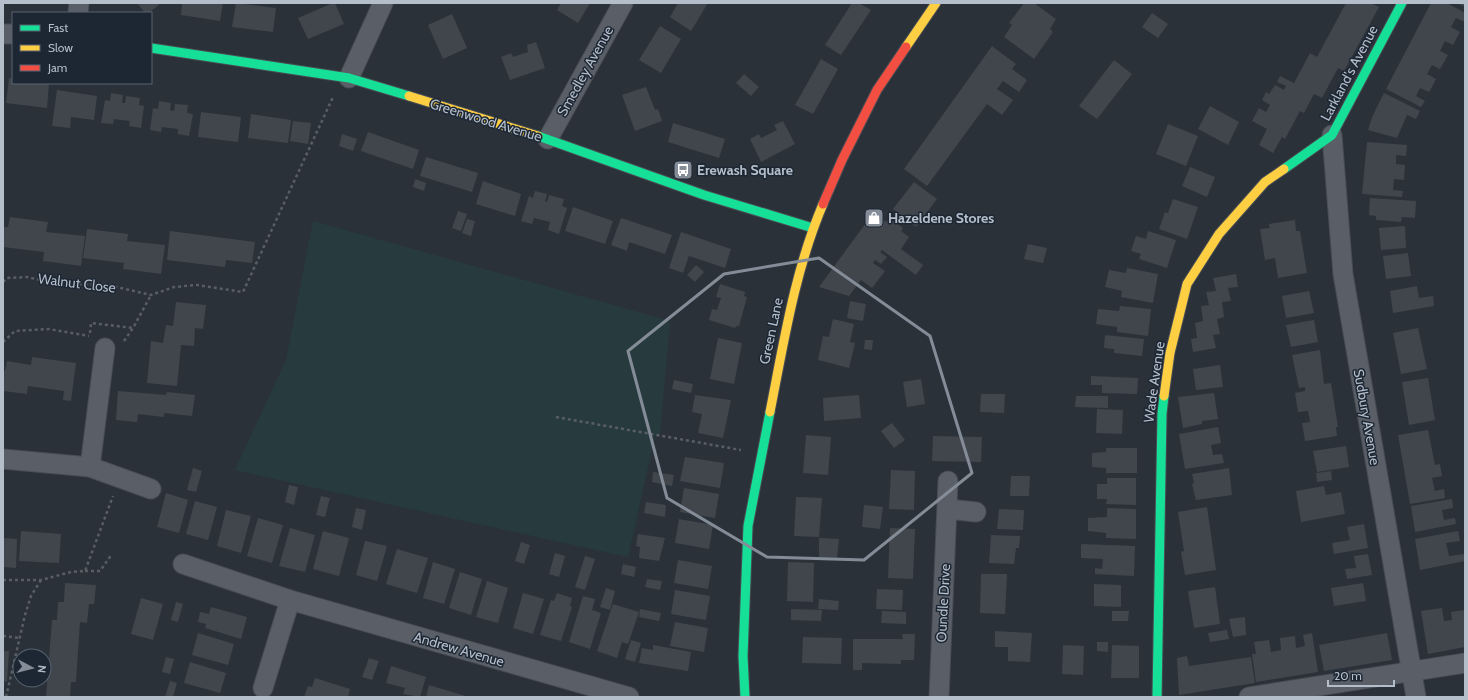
<svg xmlns="http://www.w3.org/2000/svg" width="1468" height="700" font-family="Cabin,sans-serif">
<rect width="100%" height="100%" fill="#2a3139"/>
<!-- green -->
<path fill="#273b3f" d="M313 221 670 321 660 434 655 436 628 557 235 470 286 360Z"/>
<!-- building -->
<g fill="#41464d">
<path d="M137 3H161L149 13H145Z"/>
<path d="M182 3H223L220 21 181 15Z"/>
<path d="M236 3 276 8 273 32 232 27Z"/>
<path d="M333 3H335L344 24 308 39 298 18Z"/>
<path d="M561 3H590L578 23 557 10Z"/>
<path d="M678 3H708L691 31 670 17Z"/>
<path d="M852 3H859L871 10 841 55 825 45Z"/>
<path d="M1024 3H1034L1056 19 1050 29 1053 32 1034 59 1004 37 1012 25 1009 23Z"/>
<path d="M1346 3H1371L1379 7 1344 71 1338 68 1322 98 1314 94 1304 113 1300 111 1285 139 1282 137 1273 153 1259 145 1267 129 1252 121 1259 108 1266 112 1270 105 1262 100 1266 92 1269 94 1275 85 1284 90 1286 86 1277 82 1280 76 1294 83 1310 53 1317 57Z"/>
<path d="M1431 3H1447L1465 13V22L1456 18 1451 27 1460 32 1453 45 1445 41 1440 51 1448 55 1440 69 1432 65 1427 74 1436 79 1433 85 1429 92 1420 88 1416 96 1425 101 1421 107 1386 89Z"/>
<path d="M1457 3H1465V7Z"/>
<path d="M1152 13 1168 24 1158 38 1142 27Z"/>
<path d="M452 14 467 48 443 59 428 25Z"/>
<path d="M660 26 681 39 661 73 639 60Z"/>
<path d="M536 42 545 68 510 80 501 57 511 53 513 57 528 52 527 45Z"/>
<path d="M992 46 1016 64 1012 69 1027 80 1019 92 1003 81 997 89 1013 100 1002 115 987 104 927 186 904 169Z"/>
<path d="M821 59 838 69 813 114 795 105Z"/>
<path d="M1114 60 1132 74 1097 119 1079 106Z"/>
<path d="M744 74 759 87 751 96 736 83Z"/>
<path d="M9 78 13 79V83H49L47 108 6 103Z"/>
<path d="M646 87 655 110 658 109 662 121 635 131 622 95Z"/>
<path d="M57 90 97 96 94 120 71 117 70 128 52 126Z"/>
<path d="M111 93 123 95 122 103H125L126 96 140 98 139 105 144 106 141 128 129 126 130 121 121 120 114 119 113 124 101 123 105 100 110 101Z"/>
<path d="M1384 93 1420 111 1416 119 1407 115 1397 138 1368 130 1373 115Z"/>
<path d="M159 101 171 103 170 110 174 111 175 104 188 105 187 113 193 114 189 136 178 134V129L162 127 161 132 150 130 153 108 158 109Z"/>
<path d="M1210 106 1239 122 1228 145 1198 129Z"/>
<path d="M201 112 241 117 238 142 198 137Z"/>
<path d="M251 114 291 120 288 143 248 138Z"/>
<path d="M293 121 311 123 308 144 290 141Z"/>
<path d="M783 121 795 144 761 162 750 139 759 134 761 138 777 130 774 125Z"/>
<path d="M673 123 725 139 719 158 668 142Z"/>
<path d="M1168 124 1198 136 1186 166 1156 154Z"/>
<path d="M368 132 419 150 413 169 361 151Z"/>
<path d="M342 134 357 139 353 151 339 146Z"/>
<path d="M1367 142 1407 145 1406 156 1396 155V164L1405 165 1404 180 1394 179 1393 190 1403 191 1402 197 1362 194Z"/>
<path d="M426 157 478 173 472 192 420 176Z"/>
<path d="M1190 167 1215 177 1207 197 1182 186Z"/>
<path d="M415 179 426 183 424 191 413 187Z"/>
<path d="M483 181 521 194 515 216 476 204Z"/>
<path d="M914 182 937 199 916 227 893 209Z"/>
<path d="M535 191 547 194 545 201 547 202 549 195 564 199 562 206 567 208 559 234 548 230 550 222 534 218 532 224 521 221 529 196 533 198Z"/>
<path d="M1370 198 1416 201 1415 218 1402 217 1401 222 1376 220V216L1369 215Z"/>
<path d="M1173 199 1198 207 1187 239 1159 229 1165 212 1168 213Z"/>
<path d="M573 207 613 221 605 244 565 231Z"/>
<path d="M458 211 467 214 461 231 452 228Z"/>
<path d="M874 212 886 222 889 218 903 228 901 231 909 237 901 249 923 265 916 275 882 250 880 252 887 257 881 264 875 260 873 263 885 271 872 288 861 280 849 296 819 287Z"/>
<path d="M10 217 48 222 46 232 85 236 81 266 43 261 44 252 3 247V227H8Z"/>
<path d="M621 218 672 235 665 254 629 242 627 251 611 245Z"/>
<path d="M467 219 475 221 471 236 462 233Z"/>
<path d="M1295 220 1296 231H1300L1307 273 1278 278 1275 258 1265 260 1260 229 1270 228 1269 224Z"/>
<path d="M1405 226 1406 248 1381 250 1379 228Z"/>
<path d="M87 229 128 234 127 241 165 245 161 274 123 269 124 263 83 258Z"/>
<path d="M170 231 255 242 252 263 226 260 225 267 167 260Z"/>
<path d="M1148 231 1176 240 1167 268 1139 259 1141 254 1131 251 1136 236 1146 239Z"/>
<path d="M681 232 731 249 725 268 689 256 683 273 669 268Z"/>
<path d="M1028 244 1047 248 1043 263 1024 259Z"/>
<path d="M1408 253 1411 276 1386 279 1383 256Z"/>
<path d="M696 265 704 272 695 282 687 275Z"/>
<path d="M1127 268 1158 274 1153 303 1121 297 1122 291 1105 287 1109 270 1126 273Z"/>
<path d="M1236 274 1238 287 1228 288 1231 301 1222 302 1224 317 1217 319 1220 334 1213 335 1216 348 1193 352 1191 339 1197 338 1195 323 1203 321 1201 306 1209 305 1206 292 1216 291 1213 278Z"/>
<path d="M720 284 745 292 744 296 747 297 739 326H736L735 328 709 320 712 309 717 310 721 298 716 297Z"/>
<path d="M1417 286 1419 298 1433 296 1434 306 1393 313 1390 291Z"/>
<path d="M1309 291 1314 313 1286 318 1282 296Z"/>
<path d="M850 301 866 304 863 321 847 318Z"/>
<path d="M176 302 206 305 203 329 195 328 194 346 181 345 177 386 147 383 151 341 163 343 166 325 173 326Z"/>
<path d="M1120 306 1151 309 1148 336 1117 332V327L1096 324 1098 309 1119 311Z"/>
<path d="M833 319 854 324 850 342 855 343 849 368 818 360 823 336 829 337Z"/>
<path d="M1314 320 1318 342 1291 347 1286 325Z"/>
<path d="M1418 328 1427 369 1401 374 1393 333Z"/>
<path d="M1105 335 1144 339 1142 356 1114 353V349L1104 348Z"/>
<path d="M718 338 742 343 734 384 710 379Z"/>
<path d="M865 340H873L872 350 864 349Z"/>
<path d="M1320 350 1324 384 1331 383 1338 427H1336L1337 436 1305 441 1302 423 1310 422 1308 411 1298 412 1295 393 1305 391V387L1299 388 1292 355Z"/>
<path d="M32 357 76 363 71 401 63 400 64 391 28 386 27 394 3 391V371H5L7 361 31 365Z"/>
<path d="M1220 365 1223 387 1196 390 1193 369Z"/>
<path d="M1091 376 1138 378 1137 394 1102 393V385H1091Z"/>
<path d="M1428 378 1435 420 1409 425 1402 382Z"/>
<path d="M921 379 925 404 907 407 903 382Z"/>
<path d="M674 380 693 384 691 393 672 389Z"/>
<path d="M118 391 166 395 167 392 195 395 192 416 164 413V417L138 414 137 422 116 420Z"/>
<path d="M1214 393 1218 419 1202 421V424L1183 428 1178 397Z"/>
<path d="M981 394H1005L1004 413 980 412Z"/>
<path d="M695 395 731 400 723 438 698 433 702 414 692 412Z"/>
<path d="M859 395 861 418 824 421 823 398Z"/>
<path d="M1076 396H1108V408L1075 407Z"/>
<path d="M1097 409 1123 410 1122 434 1096 433Z"/>
<path d="M892 423 905 440 894 448 881 431Z"/>
<path d="M1218 427 1221 443 1211 445 1213 455 1222 454 1224 463 1185 469 1179 434Z"/>
<path d="M1428 430 1435 465 1440 464 1442 476 1432 478 1435 491 1444 489 1445 498 1410 504 1398 435Z"/>
<path d="M806 435 831 437 828 475 803 473Z"/>
<path d="M933 436 982 437 981 462 932 461Z"/>
<path d="M1346 446 1349 467 1317 472 1313 451Z"/>
<path d="M1106 448H1137V473H1106V468L1092 467V453L1106 452Z"/>
<path d="M685 457 724 463 720 488 680 481Z"/>
<path d="M193 468 202 471 196 492 187 490Z"/>
<path d="M1229 468 1232 495 1196 500 1192 484 1194 483 1192 474Z"/>
<path d="M891 470 915 471 914 510 889 509Z"/>
<path d="M1331 471 1332 480 1317 482 1316 473Z"/>
<path d="M653 472 674 475 672 486 652 482Z"/>
<path d="M1011 476H1030L1029 496H1010Z"/>
<path d="M1107 478H1136V505L1106 504 1107 499H1097V484H1107Z"/>
<path d="M289 485 298 487 294 505 285 502Z"/>
<path d="M1324 486 1326 495 1341 492 1345 514 1301 522 1296 491Z"/>
<path d="M684 488 719 494 715 518 680 512Z"/>
<path d="M166 493 188 500 179 533 157 527Z"/>
<path d="M321 496 330 498 325 517 316 515Z"/>
<path d="M796 497 822 498 819 537 794 536Z"/>
<path d="M1452 499 1453 508 1442 510 1444 520 1455 518 1456 524 1415 532 1411 506Z"/>
<path d="M195 501 217 507 208 540 186 534Z"/>
<path d="M646 502 666 505 665 517 644 513Z"/>
<path d="M864 505 883 507 880 529 862 527Z"/>
<path d="M1207 507 1216 570 1185 575 1181 552 1184 551 1178 512Z"/>
<path d="M356 508 366 510 362 530 352 527Z"/>
<path d="M1107 508 1136 509V539L1106 538V533L1088 531V518L1107 517Z"/>
<path d="M999 509 1024 510 1023 530 997 529Z"/>
<path d="M226 510 251 516 241 553 217 546Z"/>
<path d="M258 518 283 525 272 563 247 556Z"/>
<path d="M679 519 713 525 709 549 675 543Z"/>
<path d="M1364 524 1368 548 1334 554 1332 543 1350 540 1347 527Z"/>
<path d="M290 528 315 535 305 572 279 566Z"/>
<path d="M890 528 915 529 913 579 888 578Z"/>
<path d="M21 531 61 534 59 563 19 561Z"/>
<path d="M323 531 349 538 339 576 313 569Z"/>
<path d="M1458 531 1460 541 1446 543 1449 556 1464 554 1465 561 1420 570 1415 539Z"/>
<path d="M638 534 665 538 659 561 639 558 640 547 636 546Z"/>
<path d="M991 535 1020 536 1019 548H1016L1014 564 989 563Z"/>
<path d="M3 538 17 539 16 568 3 567Z"/>
<path d="M819 538 839 539 837 558 819 557Z"/>
<path d="M365 541 387 546 377 581 356 575Z"/>
<path d="M521 542 530 545 524 564 515 561Z"/>
<path d="M1081 544 1135 546 1134 576 1095 574V568L1102 569 1103 559 1081 558Z"/>
<path d="M397 549 428 558 417 593 386 584Z"/>
<path d="M555 553 565 556 559 577 549 574Z"/>
<path d="M1368 554 1372 575 1347 579 1345 569 1356 568 1354 556Z"/>
<path d="M585 556 595 559 585 590 575 587Z"/>
<path d="M678 560 712 566 708 589 674 583Z"/>
<path d="M433 562 455 569 444 604 423 598Z"/>
<path d="M788 562 814 563 813 602 787 601Z"/>
<path d="M623 564 636 567 634 577 621 574Z"/>
<path d="M460 572 482 579 471 615 449 608Z"/>
<path d="M981 574H1007L1005 614 980 613Z"/>
<path d="M647 579 662 581 660 590 645 587Z"/>
<path d="M487 581 508 588 498 623 476 617Z"/>
<path d="M65 583 96 585 94 604H89L87 623 80 622 76 682H71L70 697H46L52 620H57L58 602H64Z"/>
<path d="M1363 583 1366 601 1334 606 1331 588Z"/>
<path d="M1094 584 1121 585V607L1094 606Z"/>
<path d="M1215 587 1220 624 1194 628 1188 591Z"/>
<path d="M606 588 615 591 610 610 600 607Z"/>
<path d="M877 589 903 590 902 610 876 609Z"/>
<path d="M675 590 710 596 706 620 671 614Z"/>
<path d="M523 593 544 599 533 634 513 628Z"/>
<path d="M557 593 572 598 570 606 572 607 561 641 540 635 551 600 554 601Z"/>
<path d="M583 596 595 599 592 610 601 613 590 649 569 642Z"/>
<path d="M141 598 163 604 153 640 131 634Z"/>
<path d="M819 599 839 601 838 610 818 609Z"/>
<path d="M176 602 183 604 178 622 171 620Z"/>
<path d="M613 604 639 612 628 644 622 642 617 658 597 651Z"/>
<path d="M211 607 247 617 241 639 205 628 206 624 198 622 200 612 209 614Z"/>
<path d="M1442 608 1444 621 1452 620 1451 612 1465 610V647L1428 654 1421 611Z"/>
<path d="M640 609 661 613 659 621 639 617Z"/>
<path d="M791 609 822 610 821 621 791 620Z"/>
<path d="M882 611 906 612V624L881 623Z"/>
<path d="M1112 611H1129L1128 621H1112Z"/>
<path d="M1245 617 1246 635 1233 637 1229 619Z"/>
<path d="M675 622 708 628 704 652 670 646Z"/>
<path d="M1227 630 1229 639 1210 642 1208 633Z"/>
<path d="M995 631 1032 633 1030 662 1008 661V647H995Z"/>
<path d="M198 633 234 644 228 665 192 655Z"/>
<path d="M1312 633 1318 672 1256 682 1252 654H1256L1254 642 1269 640 1271 652 1281 650 1280 638 1295 636 1296 648 1305 646 1303 635Z"/>
<path d="M1387 633 1392 660 1324 671 1319 645Z"/>
<path d="M902 634H915L914 660H901V664L862 663V670H853V639H903Z"/>
<path d="M803 637 842 638 841 664 802 663Z"/>
<path d="M631 640 641 643 635 662 625 659Z"/>
<path d="M1097 642H1108V652L1097 651Z"/>
<path d="M653 645 691 652 688 671 639 663 642 648 653 650Z"/>
<path d="M1063 645 1084 646 1083 675 1062 674Z"/>
<path d="M1112 645 1139 646V678H1111Z"/>
<path d="M3 651H9L7 682 3 681Z"/>
<path d="M1187 656 1189 666 1251 657 1255 683 1179 695 1177 658Z"/>
<path d="M166 657 174 659 170 674 162 672Z"/>
<path d="M369 658 379 661 372 680 362 677Z"/>
<path d="M190 662 226 673 220 693 184 683Z"/>
<path d="M391 666 426 677 420 697 403 694 405 688 386 683Z"/>
<path d="M315 678 350 689 348 697H304L308 686 312 687Z"/>
<path d="M170 681 177 683 173 697H165Z"/>
<path d="M429 685 469 697H426Z"/>
</g>
<g fill="none" stroke-linecap="round" stroke-linejoin="round">
<defs>
<g id="street">
<path d="M78 13 79 3"/>
<path d="M3 34H13"/>
<path d="M349 78 383 3"/>
<path d="M1332 135 1343 274 1416 697"/>
<path d="M548 139 623 3"/>
<path d="M3 459 90 467 151 489"/>
<path d="M90 467 105 348"/>
<path d="M948 509 976 512"/>
<path d="M183 564 290 600 629 697"/>
<path d="M263 688 290 600"/>
<path d="M939 697 948 481"/>
<path d="M1249 697 1465 663"/>
</g>
<g id="fast">
<path d="M151 48 349 78 409 96"/>
<path d="M538 136 704 195 813 228"/>
<path d="M1284 169 1332 135 1402 3"/>
<path d="M745 697 743 656 748 526 770 412"/>
<path d="M1157 697 1162 414 1164 396"/>
</g>
<g id="slow">
<path d="M906 47 936 3"/>
<path d="M409 96 538 136"/>
<path d="M1164 396 1170 353 1187 284 1219 234 1265 182 1284 169"/>
<path d="M770 412C784 341 795 270 823 204"/>
</g>
<path id="jam" d="M823 204 842 160 877 90 906 47"/>
</defs>
<!-- street casing -->
<use href="#street" stroke="#484d54" stroke-width="21"/>
<!-- fast casing -->
<use href="#fast" stroke="#484d54" stroke-width="11"/>
<!-- slow casing -->
<use href="#slow" stroke="#484d54" stroke-width="11"/>
<!-- jam casing -->
<use href="#jam" stroke="#484d54" stroke-width="11"/>
<!-- path -->
<g stroke="#585e64" stroke-width="2.5" stroke-dasharray="3 3" stroke-linecap="butt">
<path d="M3 282 7 278 27 277 53 283 108 285 151 295 174 287 197 285 243 292 333 97"/>
<path d="M90 333 91 323 133 328"/>
<path d="M124 341 133 328 151 295"/>
<path d="M3 342 15 331 49 329 89 336"/>
<path d="M556 417 741 450"/>
<path d="M85 571H100L112 554"/>
<path d="M3 580H41L71 572 85 571 113 496"/>
<path d="M3 636 20 638"/>
<path d="M6 697 25 615 31 596 41 580"/>
</g>
<!-- street -->
<use href="#street" stroke="#5a5f67" stroke-width="19"/>
<!-- fast -->
<use href="#fast" stroke="#16e098" stroke-width="9"/>
<!-- slow -->
<use href="#slow" stroke="#ffcf43" stroke-width="9"/>
<!-- jam -->
<use href="#jam" stroke="#f24e42" stroke-width="9"/>
</g>
<!-- marked area -->
<path fill="none" stroke="#848c97" stroke-width="3" stroke-linejoin="round" d="M819 258 930 336 972 473 864 560 767 557 667 498 628 351 724 274Z"/>
<!-- icons -->
<defs>
<symbol id="bus-square" viewBox="-11 -11 22 22"><rect x="-9" y="-9" width="18" height="18" rx="4" fill="#848c97" stroke="#1d2734"/><path d="M-5-6H5V4H4V6H2V4H-2V6H-4V4H-5ZM-3.5-4V0h7V-4ZM-3.5 1.2v1.5H-2V1.2ZM2 1.2v1.5H3.5V1.2Z" fill="#fff"/></symbol>
<symbol id="shop-square" viewBox="-11 -11 22 22"><rect x="-9" y="-9" width="18" height="18" rx="4" fill="#848c97" stroke="#1d2734"/><path d="M-5-2.5h2.3a2.7 3.5 0 0 1 5.4 0H5L5.5 6h-11ZM-1.5-2.5h3a1.5 2.3 0 0 0-3 0Z" fill="#fff"/></symbol>
</defs>
<g fill-rule="evenodd">
<use href="#bus-square" x="672" y="159" width="22" height="22"/>
<use href="#shop-square" x="863" y="207" width="22" height="22"/>
</g>
<g text-anchor="middle" stroke-width="3" stroke-linejoin="round" paint-order="stroke">
<!-- street labels -->
<g font-size="14" fill="#b4bdca" stroke="#1d2734">
<text transform="translate(585 71) rotate(-61)" y="5">Smedley Avenue</text>
<text transform="translate(1349 73) rotate(-62)" y="5">Larkland's Avenue</text>
<text transform="translate(486 120) rotate(17)" y="5">Greenwood Avenue</text>
<text transform="translate(77 283) rotate(7)" y="5">Walnut Close</text>
<text transform="translate(771 331) rotate(-78)" y="5">Green Lane</text>
<text transform="translate(1154 382) rotate(-82)" y="5">Wade Avenue</text>
<text transform="translate(1367 417) rotate(80)" y="5">Sudbury Avenue</text>
<text transform="translate(943 603) rotate(-87)" y="5">Oundle Drive</text>
<text transform="translate(459 649) rotate(16)" y="5">Andrew Avenue</text>
</g>
<!-- poi labels -->
<g font-size="14" font-weight="bold" fill="#b4bdca" stroke="#1d2734" text-anchor="start">
<text x="697" y="175">Erewash Square</text>
<text x="888" y="223">Hazeldene Stores</text>
</g>
</g>
<!-- border -->
<rect width="1468" height="700" fill="none" stroke="#b4bdca" stroke-width="8"/>
<!-- legend -->
<rect x="12" y="12" width="140" height="72" fill="#1d2734" stroke="#596370"/>
<rect x="20" y="25" width="20" height="6" fill="#16e098" stroke="#596370"/>
<text x="48" y="32" font-size="12" fill="#b4bdca">Fast</text>
<rect x="20" y="45" width="20" height="6" fill="#ffcf43" stroke="#596370"/>
<text x="48" y="52" font-size="12" fill="#b4bdca">Slow</text>
<rect x="20" y="65" width="20" height="6" fill="#f24e42" stroke="#596370"/>
<text x="48" y="72" font-size="12" fill="#b4bdca">Jam</text>
<!-- north arrow -->
<g transform="translate(32 668) rotate(97)"><circle r="19" fill="#1d2734" stroke="#596370"/>
<path d="M0-3L7 15L0 10L-7 15Z" fill="#848c97"/>
<text y="-6" font-size="11" font-weight="bold" text-anchor="middle" fill="#b4bdca">N</text>
</g>
<!-- scale -->
<path d="M1328 680v6h66v-6" fill="none" stroke="#b4bdca" stroke-width="2"/>
<text x="1334" y="680" font-size="12" fill="#b4bdca" stroke="#1d2734" stroke-width="3" paint-order="stroke">20 m</text>
</svg>
